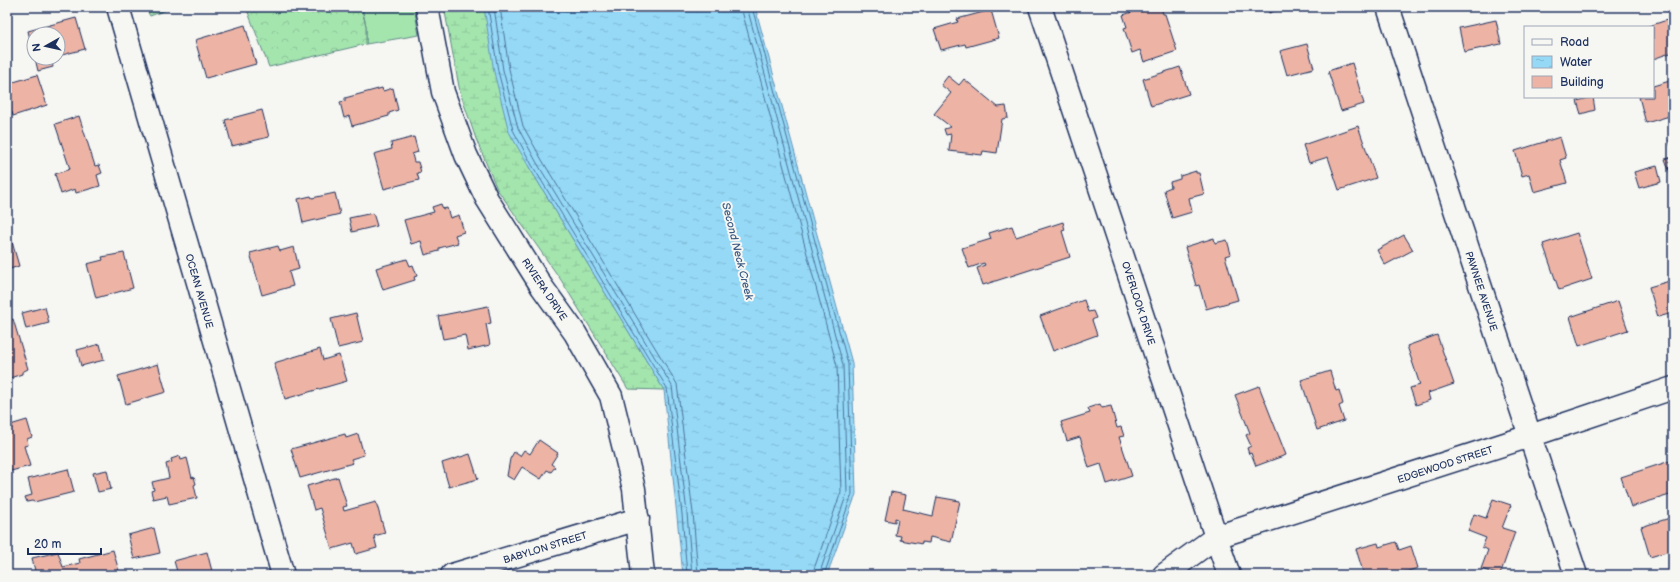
<svg xmlns="http://www.w3.org/2000/svg" width="1680" height="582" font-family="'Balsamiq Sans',sans-serif">
<defs>
<pattern id="forest-crowns" width="20" height="18" patternUnits="userSpaceOnUse"><rect width="20" height="18" fill="#a4e5ae"/><path d="M2 6a3 3 0 1 1 6 0M12 15a3 3 0 1 1 6 0" fill="none" stroke="#8dc598"/></pattern>
<pattern id="wetland-marsh" width="20" height="14" patternUnits="userSpaceOnUse"><rect width="20" height="14" fill="#a4e5ae"/><path d="M1 5h8M5 5V1M11 12h8M15 12V8" fill="none" stroke="#8dc598"/></pattern>
<pattern id="water-ripples" width="26" height="14" patternUnits="userSpaceOnUse"><rect width="26" height="14" fill="#95d9f7"/><path d="M2 4q2-2 4 0t4 0M15 11q2-2 4 0t4 0" fill="none" stroke="#80bbd6"/></pattern>
</defs>
<rect width="100%" height="100%" fill="#f6f6f2"/>
<filter id="ink" filterUnits="userSpaceOnUse"><feTurbulence type="fractalNoise" baseFrequency=".025" numOctaves="2"/><feDisplacementMap in="SourceGraphic" scale="8" xChannelSelector="R" yChannelSelector="G"/><feConvolveMatrix kernelMatrix="1 2 1 2 8 2 1 2 1" color-interpolation-filters="sRGB"/></filter>
<g filter="url(#ink)">
<!-- grass -->
<path fill="#a4e5ae" stroke="#608a86" d="M362 7H414L419 35 366 44V26Z"/>
<!-- forest -->
<g fill="url(#forest-crowns)" stroke="#608a86">
<path d="M145 7H174L150 16Z"/>
<path d="M246 7H361L366 26V44L269 67Z"/>
</g>
<!-- wetland -->
<path fill="url(#wetland-marsh)" stroke="#608a86" d="M444 7H484L529 167 664 390 628 389 561 280 497 189 476 139 460 92Z"/>
<!-- water -->
<path fill="url(#water-ripples)" stroke="#6495ba" d="M484 7H755L852 363 856 494 827 575H683L664 390 529 167 509 132 494 72Z"/>
<g fill="none" stroke-linecap="round" stroke-linejoin="round">
<!-- shore -->
<g stroke="#4c739b" stroke-width="1">
<path d="M488 7 498 71 513 130 532 165 667 388 682 514 687 575"/>
<path d="M494 7 503 70 518 128 537 163 672 386 687 513 692 575"/>
<path d="M500 7 509 69 523 126 542 160 677 384 693 513 698 575"/>
<path d="M741 7 837 366 841 492 814 569 813 575"/>
<path d="M747 7 843 365 847 493 819 575"/>
<path d="M752 7 848 364 852 494 824 575"/>
</g>
</g>
<!-- building -->
<g fill="#edb4a5" stroke="#1b2f5e">
<path d="M1148 7H1161L1163 14H1165L1177 51 1144 62 1140 50 1132 53 1124 28 1127 27 1123 15Z"/>
<path d="M1267 7H1286L1269 13Z"/>
<path d="M991 10 999 38 966 47 965 44 941 50 934 29 958 22 957 19Z"/>
<path d="M76 18 85 49 58 56V34H34V55L28 31Z"/>
<path d="M1673 18V52L1653 59V27H1646Z"/>
<path d="M1496 20 1501 44 1464 52 1459 28Z"/>
<path d="M245 25 256 64 206 78 195 40Z"/>
<path d="M1307 44 1314 68 1287 75 1280 51Z"/>
<path d="M35 58H51L53 67 38 71Z"/>
<path d="M1352 63 1364 104 1341 111 1328 71Z"/>
<path d="M1180 67 1189 94 1151 106 1143 79Z"/>
<path d="M37 75 47 105 13 116 12 112 7 113V84Z"/>
<path d="M948 76 959 85 964 79 998 107 1006 106 1008 118 1002 119 997 153 983 151 982 155 949 151 951 134 946 135 944 129 951 127 934 114 951 93 941 85Z"/>
<path d="M1673 80V115L1646 123 1639 97H1653V86Z"/>
<path d="M382 88 383 91 393 88 398 110 389 113V116L352 126 349 116 344 118 340 102 345 101V98Z"/>
<path d="M1593 97 1595 110 1581 114 1577 101Z"/>
<path d="M262 110 269 137 232 146 225 120Z"/>
<path d="M79 116 95 166 99 165 102 173 97 175 100 186 76 193 75 189 61 194 55 174 70 169 55 124Z"/>
<path d="M1358 126 1376 178 1339 190 1328 157 1309 163 1303 145Z"/>
<path d="M414 137 418 152 412 154 414 162H418L421 172 417 173 419 180 384 189 374 154 392 149 391 143Z"/>
<path d="M1560 137 1566 158 1560 160 1567 183 1534 192 1529 174 1522 176 1515 151Z"/>
<path d="M1673 139V151L1669 140Z"/>
<path d="M1673 157V175H1671L1665 159Z"/>
<path d="M1657 166 1661 182 1639 188 1634 172Z"/>
<path d="M1196 171V173H1199L1204 194 1189 198 1192 212 1172 218 1164 190 1171 187 1170 182 1180 179V176Z"/>
<path d="M335 193 340 214 303 223 298 199 311 196 312 198Z"/>
<path d="M7 204 10 216H7Z"/>
<path d="M441 204 443 209 447 208 450 218 459 215 464 232 455 235 458 243 439 248V251L425 255 421 241 411 244 404 220 434 212 432 207Z"/>
<path d="M373 213 377 226 352 232 349 218Z"/>
<path d="M1063 222 1065 230 1062 231 1070 257 983 285 977 268 985 265 984 263 969 268 962 248 991 239 989 233 1012 226 1016 237Z"/>
<path d="M1577 233 1592 279 1559 290 1543 244Z"/>
<path d="M10 235 19 266 7 270V236Z"/>
<path d="M1404 235 1413 250 1385 265 1377 250Z"/>
<path d="M1214 238 1215 243 1227 240 1231 254 1225 256 1238 300 1206 309 1199 285 1196 286 1185 247Z"/>
<path d="M278 246 280 251 294 247 299 269 289 272 293 286 262 295 250 253Z"/>
<path d="M124 253 133 288 96 298 87 264 103 260 102 257Z"/>
<path d="M407 259 410 266 413 265 417 276 414 277 415 280 383 290 376 268Z"/>
<path d="M1673 280V313L1658 317 1649 287Z"/>
<path d="M1084 300 1088 312 1093 311 1096 318 1092 320 1097 335 1053 351 1040 316Z"/>
<path d="M1618 301 1628 330 1579 346 1570 317Z"/>
<path d="M488 306 491 323 486 324 490 345 468 350 465 335 443 339 438 316Z"/>
<path d="M45 307 49 323 26 329 22 313Z"/>
<path d="M356 313 363 342 338 348 331 319Z"/>
<path d="M13 319 28 369 22 372V374L10 378 9 376 7 377V321Z"/>
<path d="M1437 335 1454 384 1428 393 1430 400 1416 405 1410 388 1420 385 1407 346Z"/>
<path d="M100 344 104 360 81 366 77 350Z"/>
<path d="M320 349 323 360 339 355 347 381 285 399 274 363Z"/>
<path d="M158 364 166 392 126 404 118 376Z"/>
<path d="M1330 371 1336 391 1339 390 1343 404 1339 406 1344 421 1317 430 1301 380Z"/>
<path d="M1259 386 1286 455 1256 466 1251 453 1249 454 1247 448 1251 446 1246 435 1250 433 1235 395Z"/>
<path d="M1100 404 1102 408 1111 406 1117 428 1121 427 1124 436 1119 437 1132 476 1107 484 1101 464 1089 468 1080 437 1067 441 1061 422 1090 413 1088 408Z"/>
<path d="M27 420 32 437 27 439 28 445 24 446 30 466 7 472V426Z"/>
<path d="M345 434 346 438 358 434 364 455 351 459 353 463 300 478 291 449Z"/>
<path d="M539 440 558 453 551 464 555 467 551 472 547 470 541 479 522 467 514 480 507 476 510 459 514 452 520 456 524 450 530 454Z"/>
<path d="M470 454 478 479 449 487 442 463Z"/>
<path d="M180 456 181 460 187 458 192 478 194 477 196 484 194 485 197 498 169 504 167 496 153 499 151 491 154 490 152 482 169 478 166 464 172 462 171 459Z"/>
<path d="M1670 461 1673 470V494L1631 507 1621 477Z"/>
<path d="M68 469 74 492 34 502 32 501 27 502 25 497 32 495 28 479Z"/>
<path d="M107 470 111 489 98 492 93 473Z"/>
<path d="M338 477 347 506 343 507 344 511 376 502 385 533 374 536 377 548 356 554 353 543 332 549 320 508 314 510 307 486Z"/>
<path d="M891 492 906 495 903 509 933 516 937 497 960 501 951 542 930 537 929 543 922 542V544L900 540 901 536 895 535 898 519 895 518V522L885 520Z"/>
<path d="M1493 499 1511 505 1502 528 1515 532 1500 575 1481 569 1488 550 1482 547 1486 538 1468 531 1474 514 1486 518Z"/>
<path d="M1673 517V550L1650 557 1641 527Z"/>
<path d="M154 528 160 553 134 559 128 535Z"/>
<path d="M1396 542 1399 550 1411 546 1418 568 1396 575H1364L1356 549 1378 543 1379 547Z"/>
<path d="M113 550 120 575H36L32 558 58 552 63 567 80 563 79 559Z"/>
<path d="M207 552 213 575H178L174 561Z"/>
</g>
<g fill="none" stroke-linecap="round" stroke-linejoin="round">
<defs>
<g id="minor">
<path d="M118 7 283 575"/>
<path d="M427 7 443 92 466 155 487 199 542 287 575 333 611 396 634 489 643 575"/>
<path d="M1040 7 1216 537 1164 575"/>
<path d="M1388 7 1576 575"/>
<path d="M452 575 638 519"/>
<path d="M1229 575 1216 537 1530 436 1673 388"/>
</g>
</defs>
<!-- minor casing -->
<use href="#minor" stroke="#1b2f5e" stroke-width="25"/>
<!-- minor -->
<use href="#minor" stroke="#f6f6f2" stroke-width="22"/>
</g>
</g>
<g text-anchor="middle" stroke-width="4" stroke-linejoin="round" paint-order="stroke">
<!-- street labels -->
<g font-size="10" fill="#1b2f5e" stroke="#f6f6f2">
<text transform="translate(545 289) rotate(56)" y="4">RIVIERA DRIVE</text>
<text transform="translate(200 291) rotate(74)" y="4">OCEAN AVENUE</text>
<text transform="translate(1482 291) rotate(72)" y="4">PAWNEE AVENUE</text>
<text transform="translate(1139 303) rotate(72)" y="4">OVERLOOK DRIVE</text>
<text transform="translate(1445 464) rotate(-18)" y="4">EDGEWOOD STREET</text>
<text transform="translate(545 547) rotate(-17)" y="4">BABYLON STREET</text>
</g>
<!-- water labels -->
<g font-size="11" font-style="italic" fill="#3a5a84" stroke="#f6f6f2">
<text transform="translate(738 251) rotate(76)" y="4">Second Neck Creek</text>
</g>
</g>
<!-- margin -->
<rect width="1680" height="582" fill="none" stroke="#f6f6f2" stroke-width="24"/>
<rect x="12" y="12" width="1656" height="558" fill="none" stroke="#1b2f5e" stroke-width="1.5" filter="url(#ink)"/>
<!-- legend -->
<rect x="1524" y="26" width="130" height="72" fill="#f6f6f2" stroke="#9ea6b7"/>
<rect x="1532" y="39" width="20" height="6" fill="#f6f6f2" stroke="#9ea6b7"/>
<text x="1560" y="46" font-size="12" fill="#1b2f5e">Road</text>
<rect x="1532" y="56" width="20" height="12" fill="url(#water-ripples)" stroke="#9ea6b7"/>
<text x="1560" y="66" font-size="12" fill="#1b2f5e">Water</text>
<rect x="1532" y="76" width="20" height="12" fill="#edb4a5" stroke="#9ea6b7"/>
<text x="1560" y="86" font-size="12" fill="#1b2f5e">Building</text>
<!-- north arrow -->
<g transform="translate(46 46) rotate(262)"><circle r="19" fill="#f6f6f2" stroke="#9ea6b7"/>
<path d="M0-3L7 15L0 10L-7 15Z" fill="#1b2f5e"/>
<text y="-6" font-size="11" font-weight="bold" text-anchor="middle" fill="#1b2f5e">N</text>
</g>
<!-- scale -->
<path d="M28 548v6h73v-6" fill="none" stroke="#1b2f5e" stroke-width="2"/>
<text x="34" y="548" font-size="12" fill="#1b2f5e" stroke="#f6f6f2" stroke-width="3" paint-order="stroke">20 m</text>
</svg>
